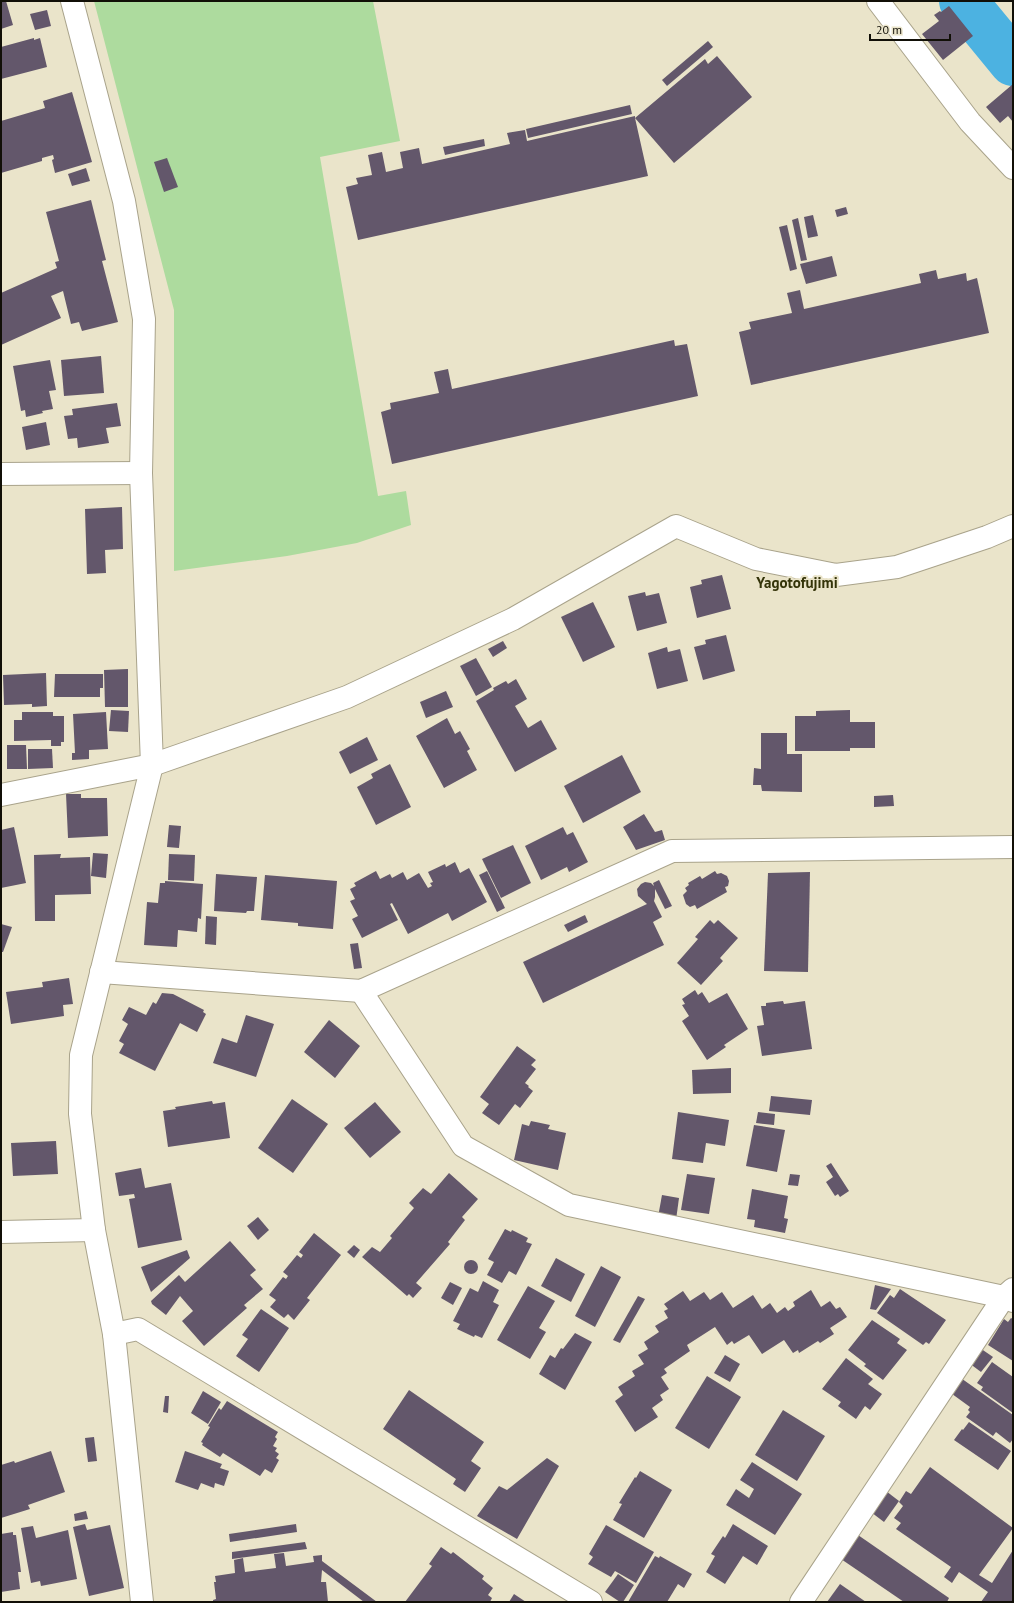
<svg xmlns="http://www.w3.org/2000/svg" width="1014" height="1603" font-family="'PT Sans',sans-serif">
<rect width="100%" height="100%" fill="#eae4ca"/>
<!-- green -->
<path fill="#addb9e" d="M94 1H373L400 141 320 157 378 496 406 491 411 525 357 543 287 556 174 571V310Z"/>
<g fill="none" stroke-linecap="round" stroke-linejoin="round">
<!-- river -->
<path stroke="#4cb2e1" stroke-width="48" d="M963 1 1013 62"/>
</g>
<!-- building -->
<g fill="#63576b">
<path d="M1 1H6L13 25 1 29Z"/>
<path d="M949 6 973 36 943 60 922 34 939 21 934 15 940 11 941 12Z"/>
<path d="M47 10 51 26 35 30 30 14Z"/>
<path d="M34 38V40L40 38 47 67 1 79V47Z"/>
<path d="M708 41 713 47 667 86 662 80Z"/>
<path d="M717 56 752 97 674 163 635 118 648 176 358 240 346 187 358 184 356 178 372 175 368 155 382 152 386 172 403 168 400 152 419 148 422 164 510 144 507 133 525 130 527 141 635 116V118L705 59 708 64Z"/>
<path d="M1013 84V122L1008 116 1000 123 986 107Z"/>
<path d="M72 92 92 162 55 173 52 160 54 159 53 155 42 158V161L1 173V121L45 108 43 101Z"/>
<path d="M630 105 632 114 528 138 526 129Z"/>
<path d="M484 139 485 146 445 155 443 147Z"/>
<path d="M167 158 178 187 164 192 154 162Z"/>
<path d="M86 168 90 181 72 186 68 174Z"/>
<path d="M91 200 106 260 102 261 118 322 82 331 79 322 71 324 63 291 51 296 61 318 1 345V293L57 268 55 262 59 261 46 212Z"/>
<path d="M846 207 848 214 837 217 835 210Z"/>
<path d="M813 215 818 236 808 238 804 217Z"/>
<path d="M798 218 807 260 801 261 792 220Z"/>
<path d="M787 225 797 269 790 271 779 227Z"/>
<path d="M832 256 837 276 806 284 800 264Z"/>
<path d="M936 270 938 279 966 273 967 281 977 278 989 333 751 385 739 332 751 329 749 322 792 313 787 293 800 290 804 309 921 283 919 274Z"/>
<path d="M674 340 675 346 687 344 698 396 392 464 381 412 391 409 390 403 439 393 434 372 448 369 452 389Z"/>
<path d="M101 356 104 393 64 396 61 360Z"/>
<path d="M50 360 56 390 49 391 53 409 42 411 43 413 26 417 25 410 21 411 13 366Z"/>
<path d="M117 403 121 426 106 428 109 443 78 448 77 438 68 439 64 416 73 415 72 409Z"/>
<path d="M46 422 50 445 26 450 22 427Z"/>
<path d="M122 507 123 549 105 550 106 573 87 574 85 509Z"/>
<path d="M722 575 731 609 697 618 690 587 702 584 701 580Z"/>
<path d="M645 592 646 596 659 593 667 623 637 631 628 596Z"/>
<path d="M593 602 615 647 583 662 561 617Z"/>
<path d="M726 635 735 671 703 680 694 647 706 644 705 640Z"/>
<path d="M503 641 507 648 493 657 488 649Z"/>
<path d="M667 647 668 652 680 649 688 681 657 689 648 653Z"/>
<path d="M476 658 492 687 476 696 460 666Z"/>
<path d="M128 669V707H105L104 670Z"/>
<path d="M46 673 47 706 32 707V704L4 705 3 675Z"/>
<path d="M55 674H103V688H100V697H54Z"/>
<path d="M516 679 527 699 515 706 528 728 541 720 557 749 515 772 476 701 494 690 493 688 506 681 508 684Z"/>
<path d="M446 691 453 707 426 718 420 702Z"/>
<path d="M111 710 129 711 128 732 109 731Z"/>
<path d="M850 710V722H875V748H850V751H795V716H816V711Z"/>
<path d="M22 712H53V716H64V742H61V746H51V740L14 741V720H22Z"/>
<path d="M106 712 108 749 89 750V759L72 760V753H75L73 714Z"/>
<path d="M447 718 455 734 460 731 470 749 467 751 477 770 444 788 416 736Z"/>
<path d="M761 733H787V754H802V792L762 791 761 785H753L754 768 761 769Z"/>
<path d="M367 737 378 760 350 774 339 752Z"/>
<path d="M7 745H26L27 769H7Z"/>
<path d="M28 749H52L53 768 28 769Z"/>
<path d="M622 755 641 792 583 823 564 786Z"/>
<path d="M390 764 411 807 376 825 357 787 373 778 371 774Z"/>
<path d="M66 794H81V798H107L108 836 68 838Z"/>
<path d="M893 795 894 806 874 807V796Z"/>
<path d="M644 814 655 832 662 830 665 840 636 850 623 827Z"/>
<path d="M169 825 181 826 179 848 167 847Z"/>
<path d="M14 827 26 883 1 888V830Z"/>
<path d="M563 827 567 835 573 832 588 862 569 872 567 867 541 880 525 846Z"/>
<path d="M513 845 531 883 501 898 482 859Z"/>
<path d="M93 853 108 854 106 878 91 876Z"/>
<path d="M61 854 60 858 90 857 91 894 55 895V921H35L34 855Z"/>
<path d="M169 854 195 855 194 881 168 880Z"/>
<path d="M455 862 460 873 469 868 487 902 452 921 448 913 408 934 392 903 390 904 398 920 362 938 352 919 358 916 350 901 355 899 350 889 356 886 354 883 376 871 380 879 390 874 392 878 403 872 407 880 419 873 428 888 432 886 430 883 433 882 428 872 445 864 446 867Z"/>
<path d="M487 871 505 908 497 912 479 875Z"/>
<path d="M715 871 717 874 721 873 727 876 729 881 728 886 725 887 727 892 697 909 695 905 690 907 686 904 683 895 687 891 685 888 689 885 688 883 700 876 702 879Z"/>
<path d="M810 872 808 972 764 971 768 873Z"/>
<path d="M216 874 257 877 254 911H247L246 913 214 911Z"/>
<path d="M265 875 337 881 333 929 298 926V923L261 920Z"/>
<path d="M659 880 672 906 665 909 655 889V897L654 901 662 917 653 922 664 945 543 1003 523 962 647 904 638 896 637 889 641 884 645 882 651 883 654 886 653 883Z"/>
<path d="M165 881 203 884 201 919 198 918 197 932 178 930 177 947 144 945 147 902 158 903 160 883H165Z"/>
<path d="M585 915 588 922 568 932 564 925Z"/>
<path d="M206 916 217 917 216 945 205 944Z"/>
<path d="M710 920 714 924 718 920 738 938 720 958 723 961 701 985 677 963 698 939 695 937Z"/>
<path d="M1 924 12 927 3 952H1Z"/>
<path d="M358 943 362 968 354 969 350 944Z"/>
<path d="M69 978 73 1004 63 1005 64 1016 11 1024 6 992 43 987 42 982Z"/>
<path d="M695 990 698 995 702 992 709 1003 727 993 748 1029 724 1045 726 1047 707 1060 682 1021 689 1016 682 1005 685 1004 682 999Z"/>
<path d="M162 993 173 994 204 1010 203 1012 206 1014 197 1032 180 1023 155 1071 119 1053 124 1044 119 1041 128 1024 122 1020 129 1007 146 1015 153 1002 156 1004Z"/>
<path d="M783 1001 784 1004 805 1001 812 1049 762 1056 757 1026 764 1025 761 1006H766V1003Z"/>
<path d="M246 1015 274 1024 256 1077 213 1063 222 1038 237 1043Z"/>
<path d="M329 1020 360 1046 335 1078 304 1052Z"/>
<path d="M517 1046 536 1060 531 1065 536 1069 525 1083 529 1086 528 1087 533 1091 520 1108 515 1104 499 1125 482 1113 489 1104 480 1097Z"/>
<path d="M731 1068V1093L693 1094 692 1070Z"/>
<path d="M771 1096 812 1100 810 1115 769 1111Z"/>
<path d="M292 1099 328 1124 293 1173 258 1148Z"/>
<path d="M212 1101 213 1104 225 1102 230 1138 168 1147 163 1111 176 1109 175 1107Z"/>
<path d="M375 1102 401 1132 370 1158 344 1128Z"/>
<path d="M678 1112 729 1120 725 1146 706 1143 703 1163 672 1159Z"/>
<path d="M758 1112 775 1114 774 1125 756 1123Z"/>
<path d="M531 1121 550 1125 548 1129 566 1133 558 1170 514 1160 522 1124 529 1126Z"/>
<path d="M754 1125 785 1130 777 1172 746 1166Z"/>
<path d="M56 1141 58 1174 13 1176 11 1143Z"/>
<path d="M831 1163 849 1191 840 1197 838 1194 835 1196 826 1182 833 1177 826 1166Z"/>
<path d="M141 1168 145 1188 171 1183 182 1240 138 1248 129 1199 135 1198 134 1194 119 1196 115 1173Z"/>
<path d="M449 1173 478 1199 462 1217 465 1220 448 1242 450 1244 416 1283 422 1288 413 1298 409 1294 407 1296 362 1257 372 1247 380 1252 392 1238 390 1236 414 1208 409 1203 423 1188 431 1194Z"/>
<path d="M687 1174 715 1178 709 1214 681 1210Z"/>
<path d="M790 1174 800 1175 798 1186 788 1185Z"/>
<path d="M752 1189 788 1196 784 1218 788 1219 785 1233 754 1227 755 1220 747 1219Z"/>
<path d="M662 1195 679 1198 676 1220 658 1217Z"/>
<path d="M258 1217 269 1230 258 1240 247 1226Z"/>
<path d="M505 1229 511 1232 512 1230 528 1238 526 1242 532 1244 516 1275 509 1271 502 1283 487 1275 494 1262 488 1259Z"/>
<path d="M314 1233 341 1255 307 1298 310 1300 294 1320 288 1314 284 1318 270 1307 276 1300 269 1295 283 1277 286 1279 288 1276 283 1272 297 1255 301 1258 303 1255 299 1252Z"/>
<path d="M230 1241 256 1270 250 1275 263 1289 244 1305 247 1308 204 1346 182 1321 193 1311 180 1296 166 1315 152 1304 151 1301 179 1275 185 1282Z"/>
<path d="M354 1245 360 1250 354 1258 347 1252Z"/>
<path d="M187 1250 190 1258 151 1292 141 1267Z"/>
<path d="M556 1258 585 1274 571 1302 541 1286Z"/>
<circle cx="471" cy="1267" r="7"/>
<path d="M601 1266 621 1277 595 1327 575 1316Z"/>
<path d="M483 1281 499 1290 493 1302 499 1305 482 1338 475 1335 474 1337 457 1329 460 1324 453 1321 470 1288 478 1292Z"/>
<path d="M450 1282 462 1288 453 1305 441 1298Z"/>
<path d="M875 1285 891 1289 876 1310 870 1309Z"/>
<path d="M528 1286 555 1301 539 1328 546 1332 530 1359 497 1340Z"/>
<path d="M900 1289 946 1320 929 1344 926 1342 923 1345 877 1313 890 1295 894 1298Z"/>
<path d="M811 1290 821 1307 830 1301 836 1309 840 1307 847 1317 830 1328 834 1334 820 1343 818 1341 799 1353 798 1350 793 1353 784 1340 762 1354 749 1335 734 1344 732 1341 727 1345 715 1327 687 1345 690 1351 664 1369 667 1373 661 1377 669 1389 660 1395 663 1400 652 1408 658 1417 635 1432 615 1401 623 1395 618 1387 635 1376 632 1371 644 1364 638 1355 648 1349 644 1342 659 1332 655 1326 668 1318 664 1311 668 1309 664 1304 683 1291 690 1301 704 1292 710 1300 722 1292 733 1308 753 1295 762 1309 770 1303 777 1313 785 1307 788 1311 795 1306 793 1302Z"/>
<path d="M638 1296 645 1299 620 1343 613 1340Z"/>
<path d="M261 1309 289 1328 259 1372 236 1356 248 1339 242 1335Z"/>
<path d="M1011 1318 1013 1319V1361L988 1345 1004 1319 1008 1322Z"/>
<path d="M872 1320 900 1339 897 1343 907 1350 883 1380 864 1366 866 1364 848 1350Z"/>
<path d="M575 1333 592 1342 565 1390 539 1374 550 1355 555 1358 561 1348 563 1349Z"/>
<path d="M980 1348 993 1357 981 1372 969 1363Z"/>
<path d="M725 1355 740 1364 730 1382 714 1373Z"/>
<path d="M846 1358 873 1379 868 1384 882 1394 870 1410 865 1406 856 1419 838 1406 841 1402 822 1389Z"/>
<path d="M992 1362 1013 1377V1413L981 1390 983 1387 977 1383Z"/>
<path d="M707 1376 741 1397 709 1449 675 1428Z"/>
<path d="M958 1376 1013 1415V1439L1010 1443 996 1432 993 1436 966 1417 970 1412 968 1410 970 1407 948 1391Z"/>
<path d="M409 1390 484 1442 471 1461 481 1468 465 1492 453 1484 456 1479 383 1429Z"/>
<path d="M203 1391 221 1402 208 1424 191 1413Z"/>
<path d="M165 1396H169L168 1413 163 1412Z"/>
<path d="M227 1401 278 1432 275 1437 277 1439 273 1446 277 1448 275 1451 279 1454 276 1458 279 1460 272 1473 265 1469 260 1476 223 1453 220 1457 202 1445 203 1443 201 1442 210 1427 208 1426 219 1408 221 1410Z"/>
<path d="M783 1410 825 1436 797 1481 755 1455Z"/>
<path d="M969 1422 1011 1451 998 1470 954 1440 962 1429 963 1430Z"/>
<path d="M94 1437 97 1461 88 1462 85 1438Z"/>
<path d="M51 1451 65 1492 28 1505 30 1509 1 1518V1465L14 1461 15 1463Z"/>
<path d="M185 1451 222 1464 220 1468 229 1471 224 1486 215 1483 214 1488 201 1483 198 1490 175 1482Z"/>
<path d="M547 1458 559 1466 517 1539 477 1516 499 1486 507 1490Z"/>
<path d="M752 1462 802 1494 775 1535 726 1505 736 1489 749 1498 754 1489 740 1480Z"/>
<path d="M930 1467 1013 1528 979 1575 992 1583 1013 1550V1602H981L988 1592 959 1572 952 1583 944 1577 951 1567 896 1529 901 1523 894 1518 903 1506 899 1502 906 1491 911 1494Z"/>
<path d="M640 1471 672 1490 644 1538 613 1520 622 1504 619 1503 635 1477 636 1478Z"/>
<path d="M882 1488 899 1501 884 1522 867 1509Z"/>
<path d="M86 1511 88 1519 75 1521 74 1514Z"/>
<path d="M85 1524 87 1530 110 1525 124 1588 89 1596 73 1527Z"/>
<path d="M296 1524 297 1532 230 1542 229 1534Z"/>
<path d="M733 1524 768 1546 757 1565 743 1556 725 1584 706 1572 715 1556 711 1554 723 1536 725 1538Z"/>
<path d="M606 1525 654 1552 636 1583 615 1571 611 1577 588 1564 593 1557 589 1554Z"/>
<path d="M33 1526 36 1538 68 1530 77 1579 41 1586 40 1581 31 1583 21 1528Z"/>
<path d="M13 1532V1535H16L21 1572H18L20 1589 1 1592V1534Z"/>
<path d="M858 1535 949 1598 947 1602H904L841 1559Z"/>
<path d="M305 1542 307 1549 232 1559V1552Z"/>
<path d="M441 1547 451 1554 453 1552 484 1576 482 1579 493 1588 488 1595 492 1598 490 1602H405L432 1566 429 1564Z"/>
<path d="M284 1553 286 1566 314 1562 313 1556 322 1555V1561L377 1602H364L322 1570 321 1582H326L328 1602H213V1600L216 1599 214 1582H216L215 1576 235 1573 234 1560 243 1558 245 1572 276 1568 274 1554Z"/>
<path d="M655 1556 659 1558 660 1556 692 1574 684 1588 678 1584 667 1602H628Z"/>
<path d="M618 1574 634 1585 623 1602H620L605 1592Z"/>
<path d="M840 1584 866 1602H827Z"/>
<path d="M514 1594 526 1602H509Z"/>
</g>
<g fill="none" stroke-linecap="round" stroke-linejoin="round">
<defs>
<g id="minor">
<path d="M72 1 124 201 144 319 141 473 152 765 81 1055 80 1114 94 1230 114 1334 142 1602"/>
<path d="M878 1 970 122 1013 168"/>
<path d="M1 474 141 473"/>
<path d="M1 795 152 765 347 697 513 619 676 526 756 559 836 575 897 567 987 537 1013 526"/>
<path d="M101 972 361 991 672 851 1013 847"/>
<path d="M361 991 463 1146 569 1205 1004 1297 1013 1301"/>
<path d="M1 1232 94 1230"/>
<path d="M114 1334 138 1329 591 1602"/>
<path d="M801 1602 1004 1297 1013 1289"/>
</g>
</defs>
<!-- minor casing -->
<use href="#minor" stroke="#a9a38b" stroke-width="24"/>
<!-- minor -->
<use href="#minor" stroke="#fff" stroke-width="22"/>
</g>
<g text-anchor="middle" stroke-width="4" stroke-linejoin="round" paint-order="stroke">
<!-- quarter labels -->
<g font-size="15" font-weight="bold" fill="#333308" stroke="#eae4ca">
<text x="797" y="588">Yagotofujimi</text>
</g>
</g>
<!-- border -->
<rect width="1014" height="1603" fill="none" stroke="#110f07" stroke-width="4"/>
<!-- scale -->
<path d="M870 34v6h80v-6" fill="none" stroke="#110f07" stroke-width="2"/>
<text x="876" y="34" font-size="12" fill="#110f07" stroke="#eae4ca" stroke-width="3" paint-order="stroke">20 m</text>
</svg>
